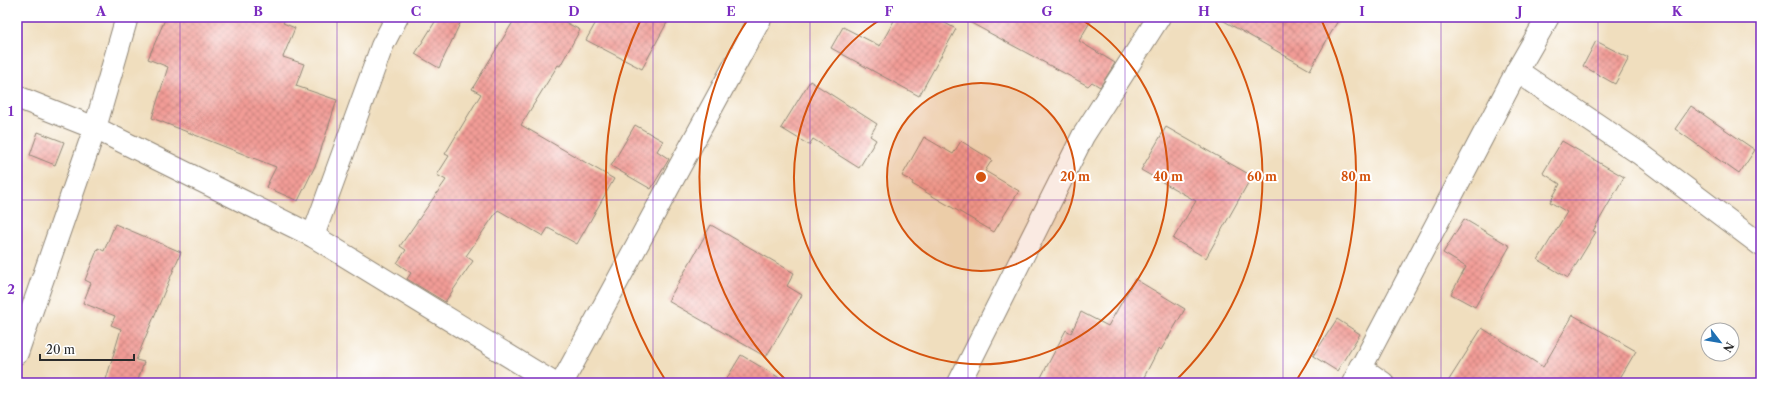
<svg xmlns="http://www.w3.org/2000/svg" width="1778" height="400" font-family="'Libre Caslon Text',serif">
<defs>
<pattern id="building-cross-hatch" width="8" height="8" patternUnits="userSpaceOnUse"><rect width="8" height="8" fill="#f29c96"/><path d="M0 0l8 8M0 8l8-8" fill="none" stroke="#c47f7b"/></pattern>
</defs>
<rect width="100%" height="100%" fill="#fff"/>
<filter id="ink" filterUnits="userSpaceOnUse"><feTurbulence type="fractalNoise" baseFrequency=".025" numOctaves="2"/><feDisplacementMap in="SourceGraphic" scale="8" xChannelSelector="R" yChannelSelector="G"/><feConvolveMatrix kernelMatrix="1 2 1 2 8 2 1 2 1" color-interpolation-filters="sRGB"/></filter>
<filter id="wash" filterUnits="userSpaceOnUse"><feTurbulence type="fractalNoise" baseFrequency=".012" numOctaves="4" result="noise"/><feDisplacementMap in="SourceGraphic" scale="16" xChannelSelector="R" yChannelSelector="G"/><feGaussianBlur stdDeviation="0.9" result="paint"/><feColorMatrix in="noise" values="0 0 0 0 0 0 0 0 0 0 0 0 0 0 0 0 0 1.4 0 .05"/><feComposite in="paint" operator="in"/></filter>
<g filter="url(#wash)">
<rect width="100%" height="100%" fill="#f0debe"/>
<g id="blocks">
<!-- building -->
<g fill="url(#building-cross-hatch)">
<path d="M166 17H286L283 23 295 28 283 57 304 64 296 86 337 100 317 162 298 201 266 187 276 167 152 118 168 67 148 59Z"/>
<path d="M438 17H463L439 68 415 54Z"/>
<path d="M516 17H556L580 30 560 66 558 65 521 125 614 179 577 244 548 228 543 236 498 210 466 256 473 261 445 302 407 279 411 273 397 263 406 250 400 246 446 180 437 175 449 156 445 154 481 94 472 89Z"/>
<path d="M599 17H670L642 69 586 40Z"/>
<path d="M896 17H934L956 29 919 96 831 48 843 27 880 46Z"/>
<path d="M960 17H1093L1079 41 1115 63 1100 87 1092 82 1088 86Z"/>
<path d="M1217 17H1340L1310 70Z"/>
<path d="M1596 41 1629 58 1615 84 1583 66Z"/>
<path d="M810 81 877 124 870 136 876 140 859 168 813 139 809 145 781 128Z"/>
<path d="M1691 106 1755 150 1739 174 1675 129Z"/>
<path d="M635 125 663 141 657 151 669 159 651 189 611 166Z"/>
<path d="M1166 127 1252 176 1206 258 1173 239 1196 201 1141 170Z"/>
<path d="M38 132 64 142 55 165 30 155Z"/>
<path d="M924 137 953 154 961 141 992 160 985 171 1019 191 994 232 912 184 913 182 902 176Z"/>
<path d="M1562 141 1624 177 1593 231 1596 232 1568 278 1538 260 1567 212 1550 202 1560 184 1543 173Z"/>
<path d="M1464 219 1510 246 1475 307 1451 294 1466 267 1443 253Z"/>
<path d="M115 224 181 252 136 360 144 362 137 383H105L121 329 111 325 115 316 83 303 91 283 85 280 98 248 104 251Z"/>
<path d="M711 225 794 273 787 286 802 295 766 357 668 301Z"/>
<path d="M1135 279 1185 309 1161 350 1159 348 1141 383H1038L1066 330 1071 333 1081 312 1108 326Z"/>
<path d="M1573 315 1636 351 1617 383H1447L1482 328 1543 367Z"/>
<path d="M1337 319 1360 334 1337 371 1313 356Z"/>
<path d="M741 355 788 383H724Z"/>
</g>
</g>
</g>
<g filter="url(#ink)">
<use href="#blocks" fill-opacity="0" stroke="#8e8474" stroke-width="1"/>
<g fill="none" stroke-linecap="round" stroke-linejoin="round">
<defs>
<g id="street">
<path d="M1517 71 1639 153 1761 245"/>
<path d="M17 97 95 128 313 236 553 383"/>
<path d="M313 236 382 46 397 17"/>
<path d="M17 353 95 128 127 17"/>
<path d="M1360 367 1383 383"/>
<path d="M562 383 761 17"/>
<path d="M959 383 1083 136 1159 17"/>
<path d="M1353 383 1517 71 1548 17"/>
</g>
</defs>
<!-- street casing -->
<use href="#street" stroke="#8e8474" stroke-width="24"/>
<!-- street -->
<use href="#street" stroke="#fff" stroke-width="22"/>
</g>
</g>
<!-- grid -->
<path fill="none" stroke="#7b2cbf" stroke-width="1" stroke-opacity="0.55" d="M180 17V383M337 17V383M495 17V383M653 17V383M810 17V383M968 17V383M1125 17V383M1283 17V383M1441 17V383M1598 17V383M17 200H1761"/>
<!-- distance rings -->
<circle cx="981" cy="177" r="94" fill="#d5540f" fill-opacity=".12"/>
<g fill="none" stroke="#d5540f" stroke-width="2">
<circle cx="981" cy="177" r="94"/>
<path d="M1079 18A187 187 0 1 1 883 18"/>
<path d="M789 383A281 281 0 0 1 749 18M1213 18A281 281 0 0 1 1173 383"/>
<path d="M666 381A375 375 0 0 1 641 19M1321 19A375 375 0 0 1 1296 381"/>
</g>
<circle cx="981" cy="177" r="6" fill="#d5540f" stroke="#fff" stroke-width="2"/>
<g font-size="12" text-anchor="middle" font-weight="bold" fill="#d5540f" stroke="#fff" stroke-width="4" stroke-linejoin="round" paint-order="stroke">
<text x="1075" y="181">20 m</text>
<text x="1168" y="181">40 m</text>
<text x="1262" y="181">60 m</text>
<text x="1356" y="181">80 m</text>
</g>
<!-- margin -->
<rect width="1778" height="400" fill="none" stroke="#fff" stroke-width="44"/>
<!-- north arrow -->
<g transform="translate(1720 342) rotate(121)"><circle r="19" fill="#ffffff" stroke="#aaaaaa"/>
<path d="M0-3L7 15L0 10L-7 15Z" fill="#1f6fb2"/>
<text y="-6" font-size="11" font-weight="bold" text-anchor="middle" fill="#2b2b2b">N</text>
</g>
<!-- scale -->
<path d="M40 354v6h94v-6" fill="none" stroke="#2b2b2b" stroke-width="2"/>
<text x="46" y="354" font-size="12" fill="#2b2b2b" stroke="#ffffff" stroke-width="3" paint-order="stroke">20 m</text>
<rect x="22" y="22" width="1734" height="356" fill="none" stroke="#7b2cbf" stroke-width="1.5"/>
<g font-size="13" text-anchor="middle" font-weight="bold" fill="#7b2cbf">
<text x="101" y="16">A</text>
<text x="258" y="16">B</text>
<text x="416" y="16">C</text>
<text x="574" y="16">D</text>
<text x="731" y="16">E</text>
<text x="889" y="16">F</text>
<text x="1047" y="16">G</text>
<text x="1204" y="16">H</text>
<text x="1362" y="16">I</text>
<text x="1520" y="16">J</text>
<text x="1677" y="16">K</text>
<text x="11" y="116">1</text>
<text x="11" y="294">2</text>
</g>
</svg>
